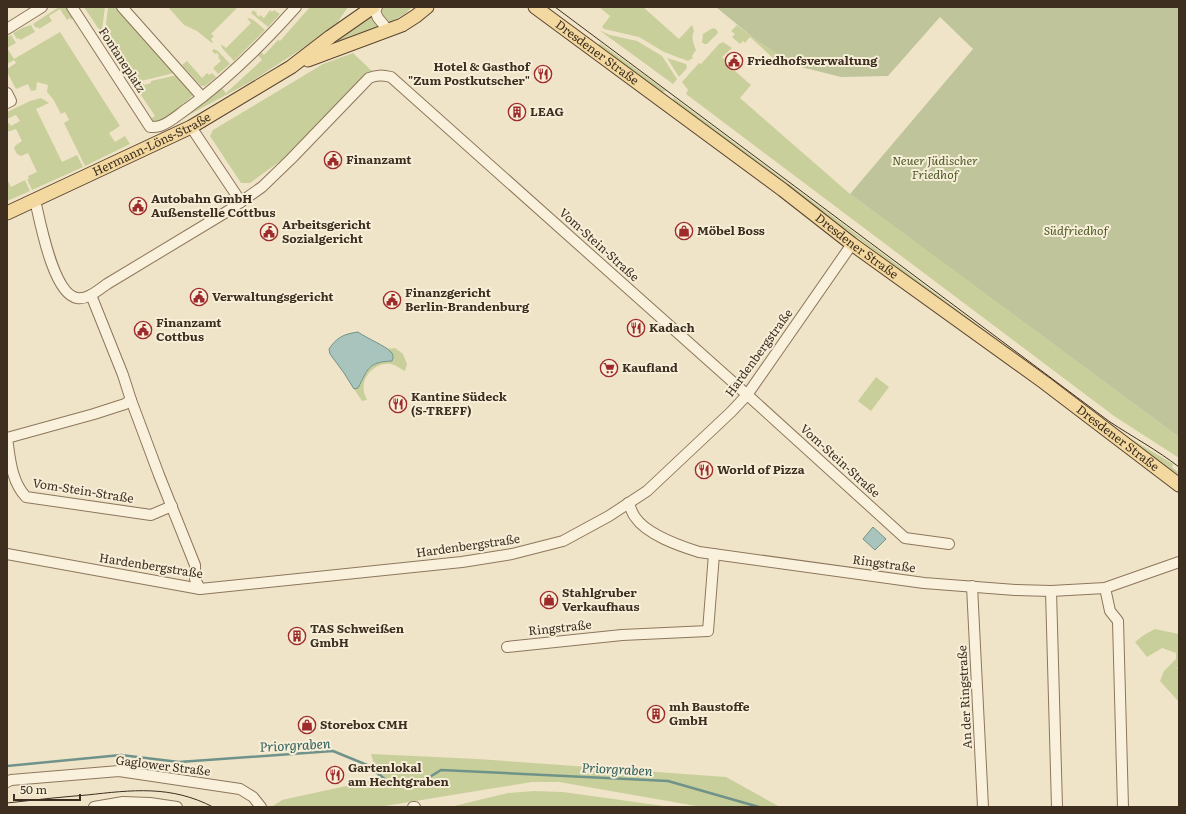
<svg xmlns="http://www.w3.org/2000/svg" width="1186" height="814" font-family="Literata,serif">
<rect width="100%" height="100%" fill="#f0e4c8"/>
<!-- green -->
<g fill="#c9cf9b">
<path d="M59 7H66L73 18 71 20 70 18 67 20 60 9 49 16 52 21 39 29 38 27 36 28 33 24Z"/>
<path d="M84 7H105L102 30 100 31Z"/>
<path d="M108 7H115L174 73 133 83 102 34 105 32Z"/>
<path d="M168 7H238L211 34 214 36 211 39 213 42 212 43 197 31 184 25Z"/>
<path d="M310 7H348L337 23 303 48 252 81 174 123 197 108 221 87 226 93 262 60 257 54 260 51 264 55 278 40 280 41Z"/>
<path d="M383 7H412L405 14 388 23C385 18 379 13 383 7Z"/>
<path d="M599 7H643L679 39 692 25 694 31C691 38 693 42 696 50L692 56 693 58 688 61 664 52 639 37 604 29 602 27 610 16Z"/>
<path d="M253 10 257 13 256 14 259 17 260 15 264 18 270 10 272 12 274 10 280 14 268 27 251 13Z"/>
<path d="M371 16 379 27 338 43 336 41Z"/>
<path d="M247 18C254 18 260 26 265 30L234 61 222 48 221 44 226 48 251 23Z"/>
<path d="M31 25 35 32 20 40 19 38 17 39 13 33 22 28Z"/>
<path d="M737 25 756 40 790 61 784 68 750 37 745 43 743 41 740 44 732 37 735 34 731 31Z"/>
<path d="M714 28 717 30 718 33 707 44H704L702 42 703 34 711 29Z"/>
<path d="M599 30 610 35 637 41 662 56 677 79 673 84Z"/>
<path d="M60 32 120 126 109 133 115 142 125 136 130 144 85 166 64 123 69 120 65 112 61 114 53 99 47 92 48 85 37 82 36 90 31 91 28 84 16 89 7 72V69L16 63 14 60 7 64V37L11 35 16 43 7 48 14 59Z"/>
<path d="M723 42 732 48 722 57 727 62 726 65 733 71 744 60 735 71 751 85 740 98 850 194 1179 437V458L1114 416 686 94 688 90 682 82 699 63 701 64 719 44Z"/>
<path d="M600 43 666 91 662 92 598 46Z"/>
<path d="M214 49 218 51 230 64 218 74 213 68 221 61 218 57 219 56 217 53 215 54 212 51Z"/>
<path d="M353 53 373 72 360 79 345 97 286 157 250 183H241L210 136 213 130 323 64Z"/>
<path d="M667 58 686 64 687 68 679 77Z"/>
<path d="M187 61 202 78 207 73 209 75 212 73 216 77 205 86H201L182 65Z"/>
<path d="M177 75 193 92V95C182 106 167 121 152 122L149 120 155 116 135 86 143 83 144 85 151 83V81Z"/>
<path d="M673 97 1109 423 1133 440 1173 464 1172 467 1179 473V475L1162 465 674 101Z"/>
<path d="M41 98 49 103 36 109 62 162 77 155 83 167 32 190 27 179H29L28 176 37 172 28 153 21 156 17 154 14 148 16 145 22 141 16 129 7 132V124L9 123 11 126 20 121 16 115 7 119V112L30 101Z"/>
<path d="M7 179 11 187 25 180 30 191 7 201Z"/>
<path d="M395 348 403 354 407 364 405 371C401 369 396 365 391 364 376 362 361 376 364 391 364 394 366 397 367 400L362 401 354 389 358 388C369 368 368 363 392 361L391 352 386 349Z"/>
<path d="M876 377 889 387 871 411 858 401Z"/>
<path d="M1155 629 1179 634V665L1177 668 1179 671V702L1160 681 1164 671 1176 659V653L1162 648 1147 657 1135 642 1144 635Z"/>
<path d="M371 754 478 759 726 777 780 807H702L559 782H532L379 807H274L273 806 282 800 378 779Z"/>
<path d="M534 791 563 792 671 807H450L508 793Z"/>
</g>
<!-- cemetery -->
<path fill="#bfc49a" d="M716 7H1179V437L850 194 973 49 940 17 888 76 841 77 797 66 756 40Z"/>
<!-- water -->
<g fill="#a9c4bc" stroke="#6f938a">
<path d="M358 332C366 338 386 346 391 352 394 355 393 358 392 361 368 362 368 369 358 388L354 389 344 373 330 354 329 349C337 337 344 334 358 332Z"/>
<path d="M873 527 886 539 875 550 863 539Z"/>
</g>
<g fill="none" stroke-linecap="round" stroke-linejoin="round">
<!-- stream -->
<path stroke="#6f938a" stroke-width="2.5" d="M7 766 121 755 179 762 333 751 367 765 395 787 420 783 441 770 668 781 759 807"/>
<defs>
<g id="minor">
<path d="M72 7 150 127C153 127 157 127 160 126 170 123 179 114 188 108 228 79 263 44 296 7"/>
<path d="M122 7 202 97"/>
<path d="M377 7 375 11 378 18 388 30"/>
<path d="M7 29 42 7"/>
<path d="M7 93 11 101 7 103"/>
<path d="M191 127 241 202"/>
<path d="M35 200C40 221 53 294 77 298 88 300 98 290 107 284L228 211 262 187 291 159 369 78C377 75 382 75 391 77L753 400 905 538 949 544"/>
<path d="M91 295 123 375 131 400 159 475 195 565V579L200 589"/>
<path d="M7 438C10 458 11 481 26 497L151 515 172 506"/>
<path d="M7 438 94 414 125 404 131 400"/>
<path d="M628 503C631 508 632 513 635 517 647 535 680 546 699 552L924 583 1015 590 1051 591 1105 588 1179 562"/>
<path d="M7 554 200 589 462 562 512 554 563 541 609 516 647 491 731 412 747 395 852 244"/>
<path d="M972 586 983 807"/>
<path d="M1105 588 1110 611 1118 621 1123 807"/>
<path d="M1051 591 1057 807"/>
<path d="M507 647 622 635 708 631 714 554"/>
<path d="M7 782 11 780 119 771 240 789 253 797 261 807"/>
<path d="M94 807 123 802 150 803 177 807"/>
<path d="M413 807H415"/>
</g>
<g id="major">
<path id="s1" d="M535 7 783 190 852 244 1045 383 1179 485"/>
<path d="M308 60 402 25 416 16 427 7"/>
<path id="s2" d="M7 213 191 127 291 67 330 37 373 7"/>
</g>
</defs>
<!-- minor casing -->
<use href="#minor" stroke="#8d765c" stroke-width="12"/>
<!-- major casing -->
<use href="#major" stroke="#5b4430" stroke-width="15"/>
<!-- minor -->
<use href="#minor" stroke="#faf1dc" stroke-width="10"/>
<!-- major -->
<use href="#major" stroke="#f3d9a0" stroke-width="13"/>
<!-- tram -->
<g stroke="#3d2e20" stroke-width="1">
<path d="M555 7 1110 422C1133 437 1157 450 1179 467"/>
<path d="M7 803C34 800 60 797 87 795 132 790 171 785 213 807"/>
</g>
</g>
<!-- icons -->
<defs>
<symbol id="civic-ring" viewBox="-11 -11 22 22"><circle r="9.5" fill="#f7eed8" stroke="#9e2a2b" stroke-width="1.5"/><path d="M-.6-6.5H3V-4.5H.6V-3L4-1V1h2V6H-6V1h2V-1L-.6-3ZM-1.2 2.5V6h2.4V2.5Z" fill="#9e2a2b"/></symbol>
<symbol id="restaurant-ring" viewBox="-11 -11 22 22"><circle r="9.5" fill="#f7eed8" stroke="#9e2a2b" stroke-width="1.5"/><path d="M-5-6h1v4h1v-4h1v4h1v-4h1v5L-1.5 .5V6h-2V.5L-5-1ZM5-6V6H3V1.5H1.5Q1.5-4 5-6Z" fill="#9e2a2b"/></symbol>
<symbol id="building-ring" viewBox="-11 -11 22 22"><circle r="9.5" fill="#f7eed8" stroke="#9e2a2b" stroke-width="1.5"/><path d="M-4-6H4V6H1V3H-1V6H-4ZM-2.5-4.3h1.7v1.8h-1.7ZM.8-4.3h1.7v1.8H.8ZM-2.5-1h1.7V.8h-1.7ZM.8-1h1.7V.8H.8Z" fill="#9e2a2b"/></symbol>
<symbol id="shop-ring" viewBox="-11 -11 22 22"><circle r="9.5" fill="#f7eed8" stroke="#9e2a2b" stroke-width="1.5"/><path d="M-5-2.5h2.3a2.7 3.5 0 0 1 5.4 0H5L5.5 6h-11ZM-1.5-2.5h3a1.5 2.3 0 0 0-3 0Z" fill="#9e2a2b"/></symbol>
<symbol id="supermarket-ring" viewBox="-11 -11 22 22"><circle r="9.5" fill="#f7eed8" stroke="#9e2a2b" stroke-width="1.5"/><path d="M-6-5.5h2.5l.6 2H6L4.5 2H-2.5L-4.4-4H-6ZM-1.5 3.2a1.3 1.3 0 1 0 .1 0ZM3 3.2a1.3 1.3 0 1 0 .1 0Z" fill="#9e2a2b"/></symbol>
</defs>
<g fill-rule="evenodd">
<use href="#civic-ring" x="724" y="51" width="20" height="20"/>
<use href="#restaurant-ring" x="533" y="64" width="20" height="20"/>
<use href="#building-ring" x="507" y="102" width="20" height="20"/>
<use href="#civic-ring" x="323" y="150" width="20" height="20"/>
<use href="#civic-ring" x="128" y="196" width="20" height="20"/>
<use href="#shop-ring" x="674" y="221" width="20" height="20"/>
<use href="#civic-ring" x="259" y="222" width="20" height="20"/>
<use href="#civic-ring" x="189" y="287" width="20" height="20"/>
<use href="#civic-ring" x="382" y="290" width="20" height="20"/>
<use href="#restaurant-ring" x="626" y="318" width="20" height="20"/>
<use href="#civic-ring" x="133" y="320" width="20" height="20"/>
<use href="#supermarket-ring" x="599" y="358" width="20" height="20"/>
<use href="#restaurant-ring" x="388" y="394" width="20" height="20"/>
<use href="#restaurant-ring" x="694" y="460" width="20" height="20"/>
<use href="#shop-ring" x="539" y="590" width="20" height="20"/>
<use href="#building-ring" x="287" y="626" width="20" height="20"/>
<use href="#building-ring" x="646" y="704" width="20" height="20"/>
<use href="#shop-ring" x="297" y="715" width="20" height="20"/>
<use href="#restaurant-ring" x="325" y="765" width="20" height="20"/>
</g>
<g text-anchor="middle" stroke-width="4" stroke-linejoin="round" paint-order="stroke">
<!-- street labels -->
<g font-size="12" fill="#3d2e20" stroke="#f7eed8">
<text dy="4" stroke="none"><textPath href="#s1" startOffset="77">Dresdener Straße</textPath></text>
<text transform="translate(122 60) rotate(57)" y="4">Fontaneplatz</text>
<text dy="4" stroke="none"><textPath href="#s2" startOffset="160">Hermann-Löns-Straße</textPath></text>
<text transform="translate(599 245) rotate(42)" y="4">Vom-Stein-Straße</text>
<text dy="4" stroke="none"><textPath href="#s1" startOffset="401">Dresdener Straße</textPath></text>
<text transform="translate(759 353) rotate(-54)" y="4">Hardenbergstraße</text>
<text dy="4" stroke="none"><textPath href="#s1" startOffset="725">Dresdener Straße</textPath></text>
<text transform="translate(840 461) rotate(42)" y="4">Vom-Stein-Straße</text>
<text transform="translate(83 491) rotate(9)" y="4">Vom-Stein-Straße</text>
<text transform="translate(468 546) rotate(-8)" y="4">Hardenbergstraße</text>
<text transform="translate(884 564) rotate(8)" y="4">Ringstraße</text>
<text transform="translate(151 566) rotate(9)" y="4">Hardenbergstraße</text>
<text transform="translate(560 628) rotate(-6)" y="4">Ringstraße</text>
<text transform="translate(965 697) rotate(-93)" y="4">An der Ringstraße</text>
<text transform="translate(163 766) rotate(7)" y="4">Gaglower Straße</text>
</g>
<!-- poi labels -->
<g font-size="12" font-weight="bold" fill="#3d2e20" stroke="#f7eed8" text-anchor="start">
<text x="747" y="65">Friedhofsverwaltung</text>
<text x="530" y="71" text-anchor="end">Hotel &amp; Gasthof<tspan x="530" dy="14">"Zum Postkutscher"</tspan></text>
<text x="530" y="116">LEAG</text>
<text x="346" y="164">Finanzamt</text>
<text x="151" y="203">Autobahn GmbH<tspan x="151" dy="14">Außenstelle Cottbus</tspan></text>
<text x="282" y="229">Arbeitsgericht<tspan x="282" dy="14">Sozialgericht</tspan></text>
<text x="697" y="235">Möbel Boss</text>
<text x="405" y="297">Finanzgericht<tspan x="405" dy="14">Berlin-Brandenburg</tspan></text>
<text x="212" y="301">Verwaltungsgericht</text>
<text x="156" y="327">Finanzamt<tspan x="156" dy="14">Cottbus</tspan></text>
<text x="649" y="332">Kadach</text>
<text x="622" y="372">Kaufland</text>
<text x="411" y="401">Kantine Südeck<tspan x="411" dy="14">(S-TREFF)</tspan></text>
<text x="717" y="474">World of Pizza</text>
<text x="562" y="597">Stahlgruber<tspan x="562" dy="14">Verkaufhaus</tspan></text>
<text x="310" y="633">TAS Schweißen<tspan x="310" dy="14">GmbH</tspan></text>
<text x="669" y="711">mh Baustoffe<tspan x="669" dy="14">GmbH</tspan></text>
<text x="320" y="729">Storebox CMH</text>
<text x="348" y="772">Gartenlokal<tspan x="348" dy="14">am Hechtgraben</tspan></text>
</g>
<!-- park labels -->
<g font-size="12" font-style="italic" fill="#4d5a26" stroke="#f7eed8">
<text x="935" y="165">Neuer Jüdischer<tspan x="935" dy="14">Friedhof</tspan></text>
<text x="1076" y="235">Südfriedhof</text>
</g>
<!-- water labels -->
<g font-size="13" font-style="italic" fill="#2f5d5a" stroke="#f7eed8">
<text transform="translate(295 745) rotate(-3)" y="5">Priorgraben</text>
<text transform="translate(617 769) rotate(3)" y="5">Priorgraben</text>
</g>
</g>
<!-- border -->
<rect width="1186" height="814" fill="none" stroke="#3d2e20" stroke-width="16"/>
<!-- scale -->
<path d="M14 794v6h66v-6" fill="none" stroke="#3d2e20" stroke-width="2"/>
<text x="20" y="794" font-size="12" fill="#3d2e20" stroke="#f7eed8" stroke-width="3" paint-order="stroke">50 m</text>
</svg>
